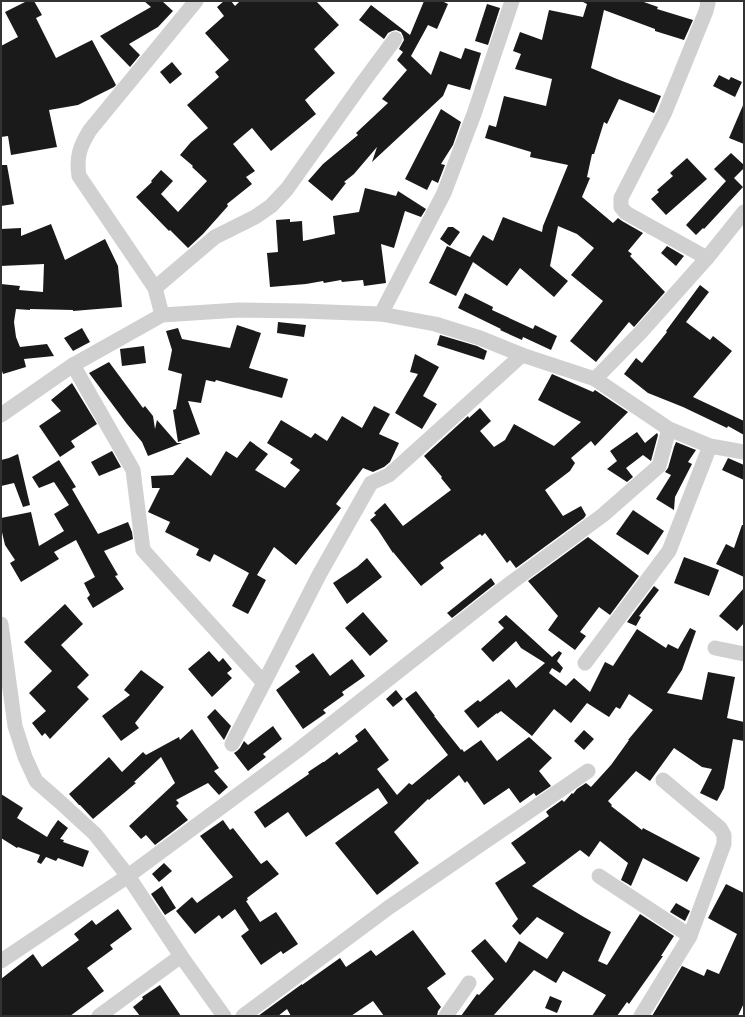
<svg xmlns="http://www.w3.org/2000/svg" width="745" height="1017" font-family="Raleway,sans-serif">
<rect width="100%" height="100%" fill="#fff"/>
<!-- building -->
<g fill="#1a1a1a">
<path d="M27 1H34L42 15 36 18 56 58 92 40 116 85 114 87 78 105 49 110 57 147 11 155 8 136 1 137V46L18 37 5 12Z"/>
<path d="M144 1H162L173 11 158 27 129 44 140 55 130 67 100 36 151 7Z"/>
<path d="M224 1H231L235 6 240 1H316L339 25 314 49 335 73 305 100 316 114 271 151 252 128 233 144 255 171 246 177 252 184 227 204 228 206 203 234 188 248 170 230 169 231 136 197 152 182 151 181 161 170 173 181 161 194 178 212 207 181 192 167 193 166 180 155 191 142 208 128 187 105 219 77 215 72 229 60 205 33 224 16 217 7Z"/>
<path d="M424 1H442L448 4 437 29 428 25 411 56 431 75 440 51 461 59 465 48 481 53 470 90 448 84 443 96 372 162 377 147 354 174 344 182 346 183 332 201 308 181 323 164 358 135 356 133 388 103 382 99 407 70 397 60 403 52 399 49 404 40 403 36 401 32 396 30 392 31 388 33 384 39 359 20 371 5 410 35Z"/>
<path d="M583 1H641L658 7 657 9 693 20 684 40 655 31V29L604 10 591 68 617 79 661 96 654 113 619 99 607 124 604 122 594 154H592L587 177 590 178 582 197 613 223 618 218 622 221 643 233 628 251 632 254 630 256 665 292 634 327 629 322 596 362 570 341 603 301 571 275 594 248 577 234 558 226 550 266 568 281 554 297 520 268 507 286 473 262 456 296 429 283 447 246 470 257 483 235 493 241 503 217 542 232 543 226 568 165 530 157 531 152 485 138 489 125 496 127 504 96 546 106 552 79 515 69 521 54 513 51 520 32 542 40 549 10 583 17 587 4 583 2Z"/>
<path d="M487 4 500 8 488 45 475 41Z"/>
<path d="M172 62 182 74 170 84 160 72Z"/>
<path d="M719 75 729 80 731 77 742 82 735 97 713 86Z"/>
<path d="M744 103V144L729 138Z"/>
<path d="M441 109 461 122 453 145 441 164 445 165 438 183 432 180 427 190 405 179Z"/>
<path d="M731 153 744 165V168L734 178 743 187 704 229 703 228 696 235 686 225 726 181 714 169Z"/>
<path d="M687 158 707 179 666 215 651 199 659 192 657 190 673 176 670 173Z"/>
<path d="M1 165H7L14 204 1 206Z"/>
<path d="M365 188 396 196 398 191 426 209 421 217 405 211 394 248 381 244 386 283 364 286 363 280 342 282 341 280 324 283 323 281 306 284 270 287 267 253 278 252 276 220 290 219V222L302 221 303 241 335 234 333 216 359 212Z"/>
<path d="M51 224 65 260 105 239 118 266 122 307 73 311V310L30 309V310L16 309 14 322 16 337 20 347 47 344 54 356 24 359 26 367 3 374 1 368V284L20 286 19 290 43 292 44 264 1 266V229L21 228V236Z"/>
<path d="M448 227H453L460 232 450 246 440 239Z"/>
<path d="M667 246 684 256 676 266 661 253Z"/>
<path d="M700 285 709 292 686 322 710 340 713 336 732 351 693 397 744 421V435L728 426 727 428 683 407 648 393 624 374 636 358 642 363 667 332 666 331Z"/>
<path d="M465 293 493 307 492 310 533 329 535 325 557 336 551 350 523 337 522 340 500 330 501 329 458 308Z"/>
<path d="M278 322 306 325 304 337 277 333Z"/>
<path d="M237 325 261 333 249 368 288 379 282 398 216 380 215 382 206 380 201 403 188 401 200 434 178 442 173 410 176 409 182 374 168 370 172 350 166 331 178 328 182 339 230 348Z"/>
<path d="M82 328 90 342 73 351 64 338Z"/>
<path d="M440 335 477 346 487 351 484 360 437 345Z"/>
<path d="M144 346 146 363 122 366 120 349Z"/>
<path d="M415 354 439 367 423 396 437 404 422 429 395 413 418 374 410 372Z"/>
<path d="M109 362 143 408 145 406 153 416 155 429 157 420 177 443H182L148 456 142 442 127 424 89 373Z"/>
<path d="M552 374 593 392 595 390 628 412 595 446 591 441 571 458 575 463 570 471 545 490 563 516 581 506 586 515 584 518 516 568 510 560 507 563 485 533 482 536 480 534 440 563 444 568 421 586 393 552V553L378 530 370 520 376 515 374 513 385 503 403 526 451 490 441 478 442 477 424 456 468 416 469 418 480 408 491 421 480 431 494 447 505 440 514 424 554 446 581 422 538 400Z"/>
<path d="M72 383 97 424 71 441 75 447 60 457 39 426 61 411 51 400Z"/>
<path d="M374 406 390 414 379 434 399 443 390 462 384 467 373 472 363 468 336 504 341 508 296 565 274 547 257 575 266 580 248 614 232 606 249 573 214 554 210 562 196 555 199 549 165 532 170 522 148 512 160 488H152L151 476 173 475 187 457 211 476 226 451 237 458 250 441 268 454 255 470 285 488 300 470 290 463 293 459 267 443 281 420 311 438 315 433 327 441 342 416 362 428Z"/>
<path d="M637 432 645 443 657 433 658 435 651 461 643 455 626 468 633 477 627 482 607 469 617 461 610 451Z"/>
<path d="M676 442 696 450 688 462 692 464 675 497 674 510 656 499 671 475 665 472 668 468 674 447Z"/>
<path d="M112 451 121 467 99 476 91 462Z"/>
<path d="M18 454 30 505 23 507 14 483 1 486V460L9 458Z"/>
<path d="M728 458 744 465V480L722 470Z"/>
<path d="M59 460 76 487 72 489 98 534 128 522 132 532 133 539 104 551 118 575 115 576 124 589 93 608 87 598 90 595 84 583 95 577 76 540 54 552 59 559 21 582 10 563 15 560 5 545 1 528V518L31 512 39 546 64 531 54 514 69 505 54 482 39 488 32 477Z"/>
<path d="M633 510 664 531 648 555 616 534Z"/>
<path d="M742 525H744V577L716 564 726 544 734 548Z"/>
<path d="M588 537 639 576 610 615 599 607 580 632 586 636 575 650 548 630 558 616 528 581Z"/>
<path d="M684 557 719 570 709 596 674 583Z"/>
<path d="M367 558 382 577 347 604 333 583 357 567Z"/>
<path d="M491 578 495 584 452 618 447 613Z"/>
<path d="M654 586 659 590 639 616 641 617 636 626 627 622Z"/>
<path d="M744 588V623L737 631 719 616Z"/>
<path d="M65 604 83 624 61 645 89 675 77 687 89 699 50 739 45 733 42 736 32 723 46 711 29 693 52 671 24 642Z"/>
<path d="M363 612 388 641 370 656 345 628Z"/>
<path d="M506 615 552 657 559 651 562 653 557 661 563 668 560 673 552 668 549 673 566 686 574 678 590 692 605 662 613 666 637 629 666 648 668 644 678 649 690 628 696 631 682 670 667 693 702 700 708 672 735 677 727 718 744 722V741L733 739 724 788 717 801 700 793 712 769 702 767 674 748 650 781 636 771 608 801 612 805 611 806 642 830 643 828 700 858 687 882 643 858 631 886 628 884 621 880 628 863 600 841 589 857 580 850 532 886 584 917 611 932 598 961 607 965 640 914 674 936 661 956H663L629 1004 627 1002 617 1016H592L606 995 563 971 556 983 534 970 493 1016H461L477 994 479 995 494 979 471 951 485 939 506 963 519 941 547 959 564 933 537 917 520 935 512 926 518 919 495 883 526 863 511 843 549 816 546 812 548 810 562 800 564 802 572 793 573 794 577 789 586 783 591 787 611 765 629 740H628L653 710 629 694 620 709 616 707 609 717 587 703 571 723 554 709 532 736 501 711 497 714V713L478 728 464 711 478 700 480 702 509 679 516 688 545 663 521 648 516 641 493 662 481 649 504 628 498 622Z"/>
<path d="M209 651 219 662 223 658 232 669 227 673 232 678 212 697 188 669Z"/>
<path d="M313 653 330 676 352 659 365 676 342 692 344 695 323 710 326 713 303 729 276 690 300 672 295 666Z"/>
<path d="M141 670 164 687 135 723 139 728 121 741 102 716 130 695 124 690Z"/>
<path d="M396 690 403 699 393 707 386 699Z"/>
<path d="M416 691 435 716H434L461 750 462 749 464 752 481 740 497 761 529 737 552 758 539 771 551 786 536 796 534 793 520 803 509 788 484 805 467 781 465 783 459 775 429 800 428 799 394 832 419 863 377 895 335 843 388 803 378 788 306 837 288 812 265 828 254 812 309 774 308 772 323 762H324L337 752 339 755 358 741 355 736 365 728 389 760 377 769 397 795 409 783 412 785 448 755 405 699Z"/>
<path d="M215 709 231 726 224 740 207 717Z"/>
<path d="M273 726 282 739 263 754 266 757 248 771 234 753 237 751 240 748 244 741 248 745Z"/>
<path d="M192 729 219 768 214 771 228 787 219 795 208 783 176 800 179 803 176 806 188 820 155 845 146 835 141 839 129 826 175 783 161 757 134 782 136 783 93 819 80 805H79L69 794 80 784 109 757 122 772 143 752 146 755 179 737 180 740Z"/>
<path d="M584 730 594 739 584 750 574 741Z"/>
<path d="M1 794 23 808 17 818 47 837 51 830 58 820 68 828 60 839 64 840 63 842 89 851 83 867 58 858 56 861 46 857 41 864 37 862 40 855 18 847 17 848 1 838Z"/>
<path d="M223 820 230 830 233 828 261 864 267 860 279 874 247 898 248 900 246 901 260 922 276 912 298 944 283 954 281 951 261 965 241 936 249 930 235 909 222 919 219 915 195 934 176 911 192 897 197 903 233 877 200 836Z"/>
<path d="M164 863 172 871 159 882 152 874Z"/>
<path d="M726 884 744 893V1003L738 1016H652L682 966 704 976 707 969 719 974 737 934 708 918Z"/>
<path d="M162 886 176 908 165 915 151 894Z"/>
<path d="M676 903 690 911 685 921 670 912Z"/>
<path d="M118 909 132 929 110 945 113 949 87 968 104 991 70 1016H1V979L33 954 42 967 79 940 74 934 92 920 96 925Z"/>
<path d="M413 930 446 974 427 988 441 1007 438 1011 437 1016H384L373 1001 351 1016H291L287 1009 278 1016H258L302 984V985L340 958 346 967 371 950 376 956Z"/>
<path d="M160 985 181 1016H140L133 1007 143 999 142 997Z"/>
<path d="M550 996 562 1001 557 1013 545 1008Z"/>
</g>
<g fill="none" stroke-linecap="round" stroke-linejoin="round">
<!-- minor -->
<g stroke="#d0d0d0" stroke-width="15">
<path d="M707 1 708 3 706 11 665 112 621 198V207L626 213 707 258"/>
<path d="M155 288 215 237 255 217 271 206 287 189 361 85 395 39"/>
<path d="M381 314 444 193 474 114 512 1"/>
<path d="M162 315 155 288 79 176C76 157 80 146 90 130L196 1"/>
<path d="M73 365 133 470 143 550 161 570 263 682"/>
<path d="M595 379 641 332 707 258 744 212"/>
<path d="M1 415 73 365 162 315 239 310 302 311 381 314 435 324 480 338 522 355 595 379 669 429 710 446 744 452"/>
<path d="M1 624 15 726 25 757 36 781 59 801 95 834 128 876 181 956 224 1016"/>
<path d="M715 648 744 654"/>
<path d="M585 663 669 551 710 446"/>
<path d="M232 744 270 671 319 575 371 483 389 475 522 355"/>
<path d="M599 876 690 936"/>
<path d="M1 961 128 876 297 751 512 582 603 515 659 466 669 429"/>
<path d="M99 1016 181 956"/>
<path d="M243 1016 388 908 588 771"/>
<path d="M446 1016 469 983"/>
<path d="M641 1016 690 936 724 844V835L720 828 663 780"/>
</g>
</g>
<!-- border -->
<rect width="745" height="1017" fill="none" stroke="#333333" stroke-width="4"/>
</svg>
